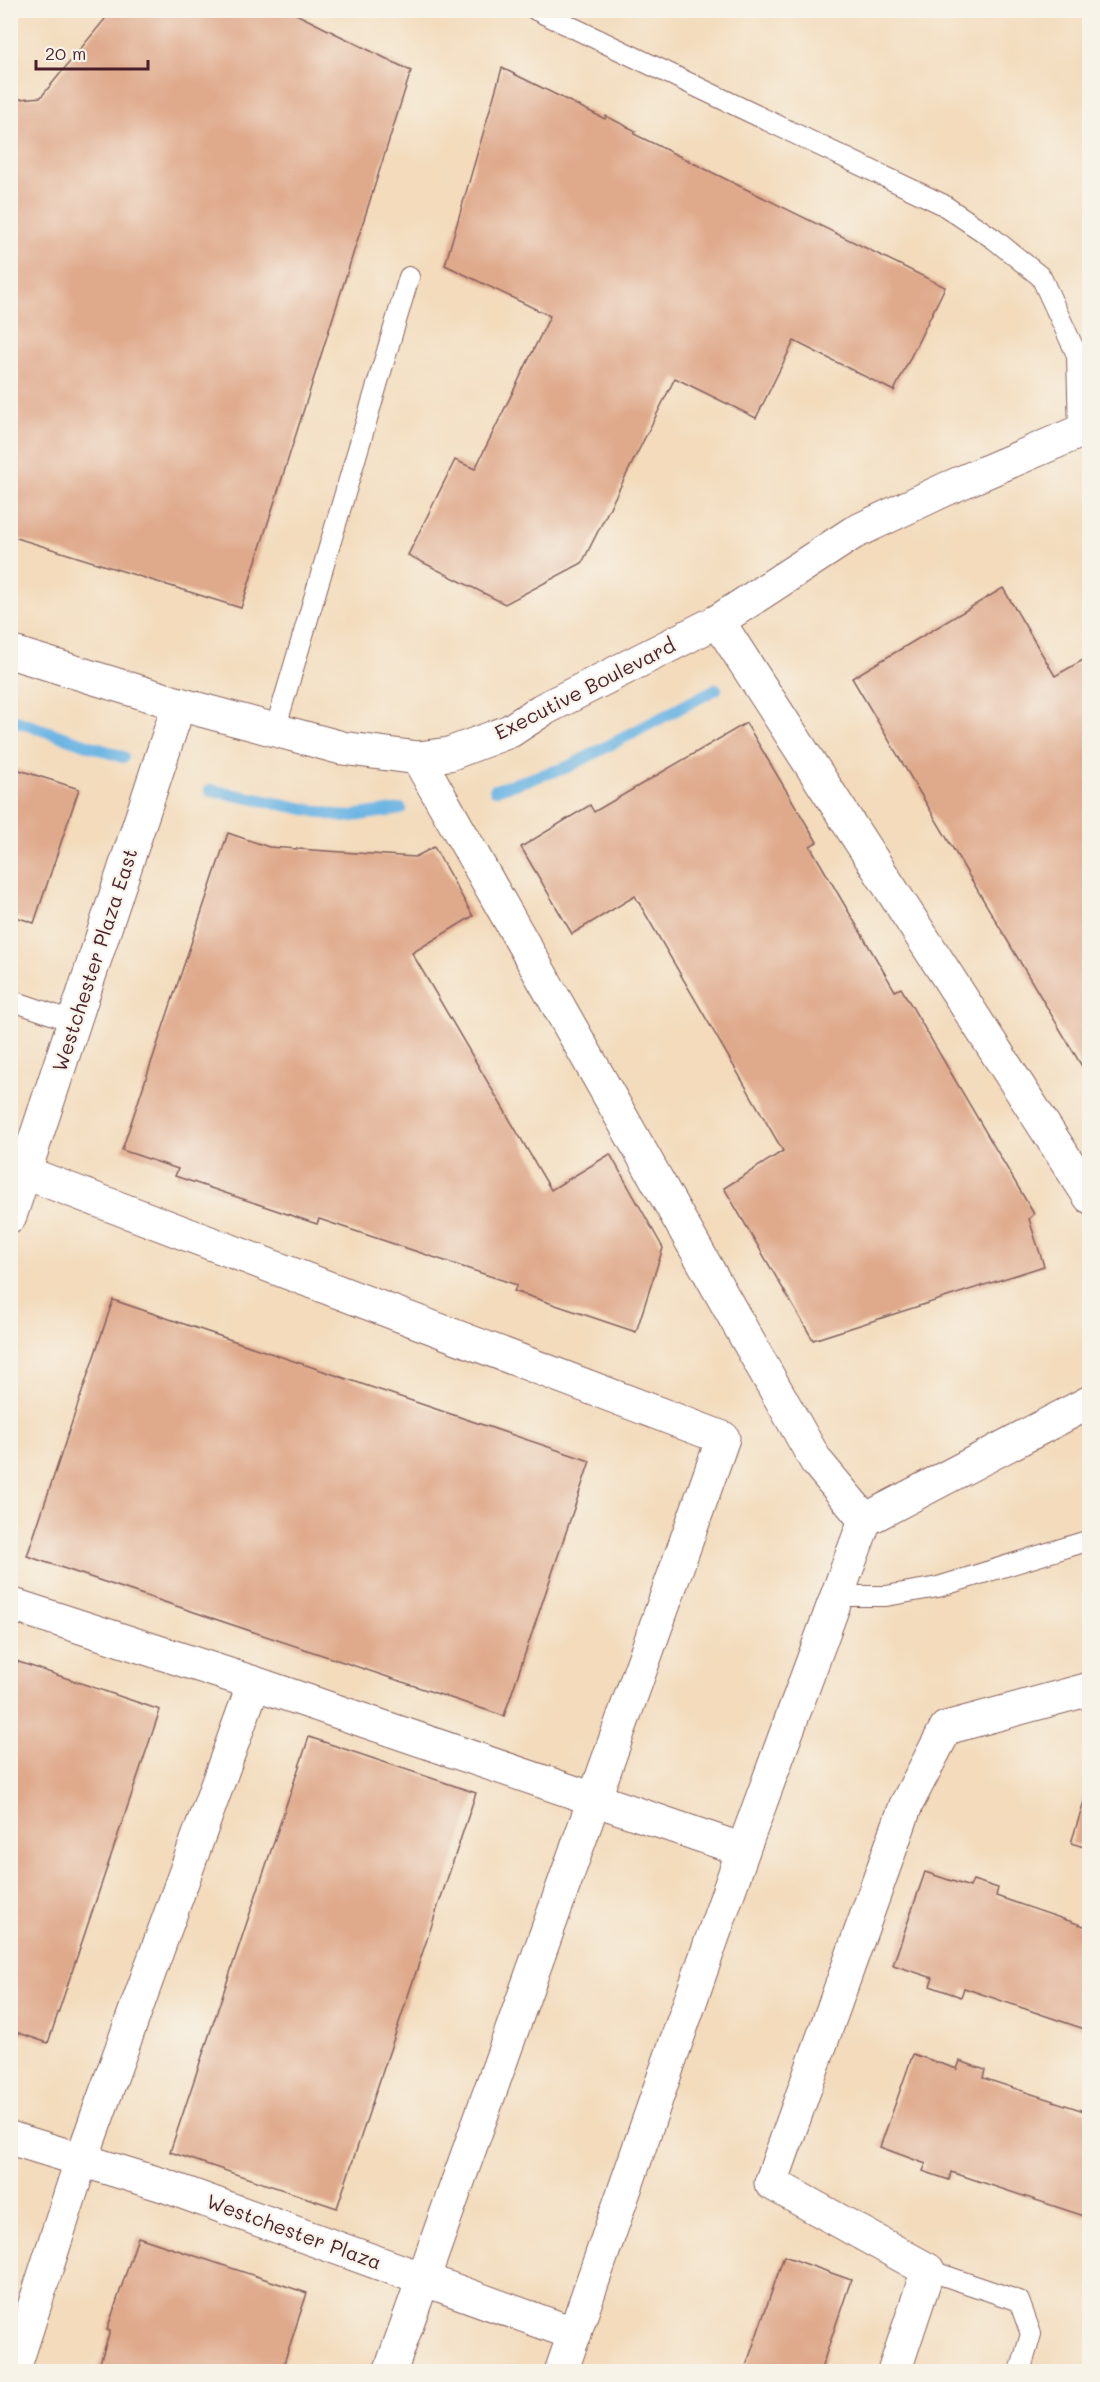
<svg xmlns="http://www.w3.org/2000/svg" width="1100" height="2382" font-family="Mali,sans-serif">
<rect width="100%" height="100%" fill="#f7f3e8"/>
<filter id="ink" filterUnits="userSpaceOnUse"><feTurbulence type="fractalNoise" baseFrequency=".0167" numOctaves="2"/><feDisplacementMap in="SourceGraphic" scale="12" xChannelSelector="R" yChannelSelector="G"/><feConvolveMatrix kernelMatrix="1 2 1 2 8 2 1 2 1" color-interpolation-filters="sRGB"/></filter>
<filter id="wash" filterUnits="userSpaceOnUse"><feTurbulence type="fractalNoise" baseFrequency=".008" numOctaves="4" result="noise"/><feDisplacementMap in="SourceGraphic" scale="24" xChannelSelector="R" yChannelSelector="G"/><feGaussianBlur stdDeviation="1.35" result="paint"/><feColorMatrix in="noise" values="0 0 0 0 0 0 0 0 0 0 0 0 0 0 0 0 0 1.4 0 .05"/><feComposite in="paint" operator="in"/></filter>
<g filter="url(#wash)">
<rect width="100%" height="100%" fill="#f3dbbc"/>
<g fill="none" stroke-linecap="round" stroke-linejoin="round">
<!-- stream -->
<g stroke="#6bb4e3" stroke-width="12">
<path d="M10 719 123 757"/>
<path d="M210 790 345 817 401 809"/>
<path d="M495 790 568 767 716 689"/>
</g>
</g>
<g id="blocks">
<!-- building -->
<g fill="#dfa98b">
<path d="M108 10H288L411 71 241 608 10 536V100L41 97 105 19Z"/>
<path d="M502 68 605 119 606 116 636 131 634 134 945 287 894 391 794 341 756 418 675 378 582 563 505 604 408 555 455 460 475 469 550 316 445 265Z"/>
<path d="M1003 588 1055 676 1090 656V1080L852 678Z"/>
<path d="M746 723 817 842 810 846 895 991 901 988 1034 1214 1029 1219 1044 1266 813 1340 724 1188 783 1151 635 896 572 934 521 847 590 805 594 812Z"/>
<path d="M10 767 79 789 34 923 10 915Z"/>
<path d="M228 833 269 847 415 857 434 847 473 916 412 953 551 1190 610 1154 663 1248 636 1332 514 1291 517 1285 319 1219 317 1224 175 1176 178 1169 122 1150Z"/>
<path d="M113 1300 590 1461 504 1716 27 1556Z"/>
<path d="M10 1659 160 1710 48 2043 10 2030Z"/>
<path d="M309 1737 476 1793 337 2208 170 2152Z"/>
<path d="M1089 1786H1090V1849L1071 1843Z"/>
<path d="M925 1872 970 1887 973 1880 998 1888 996 1896 1090 1928V2031L964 1988 961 1997 930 1986 933 1978 893 1965Z"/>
<path d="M913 2054 957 2069 960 2061 985 2070 983 2078 1090 2113V2218L951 2172 949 2180 923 2171 926 2164 880 2147Z"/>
<path d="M138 2237 307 2293 281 2372H97L110 2331 107 2330Z"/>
<path d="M784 2256 851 2280 820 2372H744Z"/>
</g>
</g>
</g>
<g filter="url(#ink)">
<use href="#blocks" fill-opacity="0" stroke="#85615e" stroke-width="1.5"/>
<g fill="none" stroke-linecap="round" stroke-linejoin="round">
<defs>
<g id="service">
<path d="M536 10 942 204 994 239 1041 277 1077 355 1079 432"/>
<path d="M275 730 409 277"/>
<path d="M10 1000 75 1022"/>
<path d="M837 1596H886L938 1587 1090 1540"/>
<path d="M928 2270 1019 2301 1031 2334 1020 2372"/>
</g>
<g id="minor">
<path d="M718 621 1090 1197"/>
<path d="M418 758 816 1461 865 1520"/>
<path d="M26 1173 723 1438 390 2372"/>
<path d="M10 1216 179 704"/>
<path d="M10 1604 254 1683 743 1850"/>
<path d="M10 2138 163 2185 575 2334"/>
<path d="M13 2372 81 2161 254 1683"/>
<path d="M561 2372 743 1850 865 1520 1090 1402"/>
<path d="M894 2372 928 2270 771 2183 906 1805 946 1728 1090 1689"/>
</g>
<path id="tertiary" d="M10 652 179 704 342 748 418 758 449 754 510 731 542 710 718 621 853 533 946 489 1079 432H1090"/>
</defs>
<!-- service casing -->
<use href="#service" stroke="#85615e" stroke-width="22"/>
<!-- minor casing -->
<use href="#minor" stroke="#85615e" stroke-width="35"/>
<!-- tertiary casing -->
<use href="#tertiary" stroke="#85615e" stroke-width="35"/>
<!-- service -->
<use href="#service" stroke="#fff" stroke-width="20"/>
<!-- minor -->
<use href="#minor" stroke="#fff" stroke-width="33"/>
<!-- tertiary -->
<use href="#tertiary" stroke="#fff" stroke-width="33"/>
</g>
</g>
<g text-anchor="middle" stroke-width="4.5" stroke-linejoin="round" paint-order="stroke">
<!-- street labels -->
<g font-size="20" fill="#4a1f2b" stroke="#f7f3e8">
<text transform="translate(585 689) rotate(-27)" y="7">Executive Boulevard</text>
<text transform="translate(95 960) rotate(-72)" y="7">Westchester Plaza East</text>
<text transform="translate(294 2232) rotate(20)" y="7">Westchester Plaza</text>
</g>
</g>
<!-- margin -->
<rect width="1100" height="2382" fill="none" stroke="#f7f3e8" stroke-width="36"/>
<!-- scale -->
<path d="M36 60v9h112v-9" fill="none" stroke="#4a1f2b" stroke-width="3"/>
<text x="45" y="60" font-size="18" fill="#4a1f2b" stroke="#f7f3e8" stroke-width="4.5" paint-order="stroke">20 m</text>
</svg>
